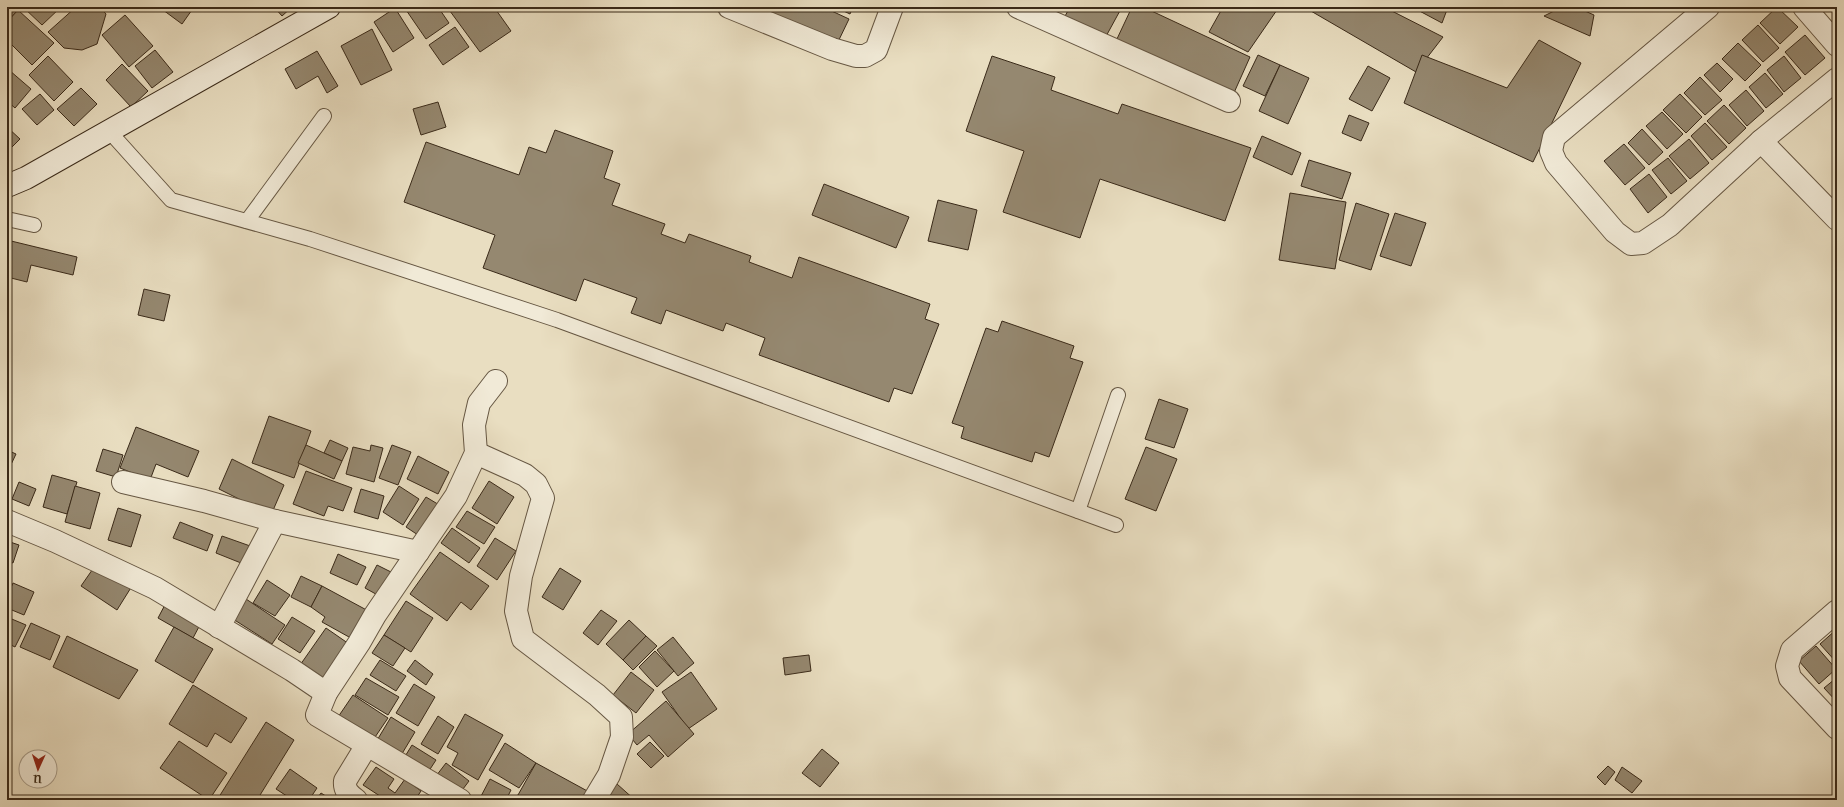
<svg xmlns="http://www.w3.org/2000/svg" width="1844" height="807" font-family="'IM FELL French Canon',serif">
<rect width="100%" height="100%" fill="#e9dec1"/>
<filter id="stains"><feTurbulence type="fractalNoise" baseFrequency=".005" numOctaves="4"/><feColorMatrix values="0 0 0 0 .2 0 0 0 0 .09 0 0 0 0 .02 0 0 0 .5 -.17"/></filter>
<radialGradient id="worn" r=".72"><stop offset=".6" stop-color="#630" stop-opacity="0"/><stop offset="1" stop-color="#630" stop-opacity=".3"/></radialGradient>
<!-- building -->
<g fill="#958870" stroke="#3a2a19">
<path d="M7 7H15L18 10 7 22Z"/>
<path d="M23 7H61L42 25Z"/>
<path d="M76 7H100L106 14 97 44 82 50 64 48 48 32Z"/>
<path d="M159 7H194L182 24Z"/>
<path d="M274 7H292L282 16Z"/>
<path d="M404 7H438L449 23 426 39Z"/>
<path d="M447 7H494L511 31 480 52Z"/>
<path d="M752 7H823L849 19 836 46Z"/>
<path d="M835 7H853L850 14Z"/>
<path d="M1028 7H1057L1053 17Z"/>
<path d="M1070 7H1122L1104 40 1064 18Z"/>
<path d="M1132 7H1143L1250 57 1233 95 1116 41Z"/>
<path d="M1223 7H1279L1248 52 1209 32Z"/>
<path d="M1304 7H1384L1443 37 1416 72Z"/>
<path d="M1412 7H1448L1442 23Z"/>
<path d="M1562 7H1576L1594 15 1590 36 1544 16Z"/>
<path d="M1777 7 1798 27 1780 44 1760 23Z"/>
<path d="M395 8 414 38 393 52 374 22Z"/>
<path d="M18 10 54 43 32 65 7 40V22Z"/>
<path d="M125 15 153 46 129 67 102 35Z"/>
<path d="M1758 25 1779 48 1763 62 1742 40Z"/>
<path d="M455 27 469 47 443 65 429 45Z"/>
<path d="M372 29 392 70 361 85 341 46Z"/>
<path d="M1805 35 1825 58 1805 75 1785 52Z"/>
<path d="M1539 40 1581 63 1533 162 1404 103 1422 55 1507 88Z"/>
<path d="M1738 43 1761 65 1745 81 1722 59Z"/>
<path d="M155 50 173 72 152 88 135 66Z"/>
<path d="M317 51 338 86 327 93 318 76 296 89 285 69Z"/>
<path d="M1258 55 1280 65 1265 96 1243 86Z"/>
<path d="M48 56 73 82 54 101 29 75Z"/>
<path d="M992 56 1055 77 1051 90 1118 114 1122 104 1251 148 1225 221 1100 179 1080 238 1003 212 1024 151 966 131Z"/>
<path d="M1784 56 1801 78 1784 92 1767 70Z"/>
<path d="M1717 63 1733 79 1720 92 1704 75Z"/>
<path d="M122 64 148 91 131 107 106 80Z"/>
<path d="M1280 65 1309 78 1288 124 1259 111Z"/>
<path d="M1368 66 1390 78 1372 111 1349 99Z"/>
<path d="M9 70 31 89 15 108 7 101V72Z"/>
<path d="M1765 73 1783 94 1766 108 1749 87Z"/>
<path d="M1700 77 1722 100 1705 115 1684 93Z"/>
<path d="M81 88 97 104 74 126 57 109Z"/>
<path d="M1746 90 1764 111 1747 126 1729 105Z"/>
<path d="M40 94 54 110 37 125 22 109Z"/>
<path d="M1680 94 1702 117 1686 133 1663 110Z"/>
<path d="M438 102 446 127 421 135 413 109Z"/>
<path d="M1724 105 1746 128 1729 144 1707 121Z"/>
<path d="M1662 112 1683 134 1667 149 1646 126Z"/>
<path d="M1349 115 1369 123 1361 141 1342 133Z"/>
<path d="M1705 123 1727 147 1712 160 1691 136Z"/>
<path d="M7 127 20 139 7 152Z"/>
<path d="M1642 129 1663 152 1649 165 1628 143Z"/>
<path d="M555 130 613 151 604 178 620 184 612 205 665 224 661 234 685 243 689 234 751 256 749 262 792 278 799 257 930 304 925 319 939 324 912 394 894 388 889 402 759 355 765 338 726 323 723 331 666 310 661 324 631 313 637 298 584 279 576 301 483 268 495 235 404 202 426 142 519 175 529 147 546 153Z"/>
<path d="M1262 136 1301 153 1292 175 1253 157Z"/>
<path d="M1689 139 1709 163 1690 179 1669 156Z"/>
<path d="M1624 144 1645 168 1625 185 1604 161Z"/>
<path d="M1668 158 1687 181 1671 194 1652 170Z"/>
<path d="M1309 160 1351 173 1342 199 1301 186Z"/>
<path d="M1649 174 1667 197 1648 213 1630 189Z"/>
<path d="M824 184 909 217 896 248 812 215Z"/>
<path d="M1290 193 1346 202 1335 269 1279 260Z"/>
<path d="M938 200 977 210 968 250 928 241Z"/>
<path d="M1356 203 1389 214 1371 270 1339 260Z"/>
<path d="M1395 213 1426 223 1411 266 1380 256Z"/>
<path d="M7 240 77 257 73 275 31 265 27 282 7 277Z"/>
<path d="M144 289 170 295 164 321 138 315Z"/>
<path d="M1002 321 1074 346 1070 358 1083 362 1049 457 1035 452 1032 462 961 438 964 427 952 423 986 328 998 332Z"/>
<path d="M1159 399 1188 409 1174 448 1145 439Z"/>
<path d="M269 416 311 431 294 478 252 463Z"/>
<path d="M136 427 199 451 188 477 156 464 150 480 120 468Z"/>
<path d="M330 440 348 448 342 461 324 453Z"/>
<path d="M306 445 342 461 334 479 298 463Z"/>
<path d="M371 445 383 448 374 482 346 474 353 447 370 451Z"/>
<path d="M392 445 411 452 398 485 379 478Z"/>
<path d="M1146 447 1177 459 1156 511 1125 499Z"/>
<path d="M103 449 123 455 116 477 96 471Z"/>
<path d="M7 450 16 454 7 473Z"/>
<path d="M418 456 449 472 438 494 407 479Z"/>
<path d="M232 459 284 485 271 515 219 489Z"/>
<path d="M306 471 352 488 343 511 328 506 324 516 293 504Z"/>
<path d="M52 475 77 482 67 514 43 507Z"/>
<path d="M489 481 514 497 497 524 472 508Z"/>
<path d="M19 482 36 489 29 506 12 499Z"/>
<path d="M75 486 100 493 90 529 65 522Z"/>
<path d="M399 486 419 499 403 525 383 512Z"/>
<path d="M361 489 384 496 378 519 354 512Z"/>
<path d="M426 497 441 506 421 537 406 527Z"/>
<path d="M118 508 141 515 131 547 108 540Z"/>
<path d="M467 511 495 527 484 544 456 527Z"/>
<path d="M180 522 213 535 207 551 173 538Z"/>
<path d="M452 528 480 548 469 563 441 543Z"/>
<path d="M222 536 253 547 246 565 216 553Z"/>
<path d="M495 538 516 551 497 580 477 566Z"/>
<path d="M7 541 19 545 13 563 7 561Z"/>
<path d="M440 552 489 586 471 610 461 602 447 621 410 594Z"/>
<path d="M338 554 366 567 357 585 330 573Z"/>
<path d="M97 563 132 586 117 610 81 586Z"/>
<path d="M377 565 395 574 383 598 365 588Z"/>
<path d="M560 568 581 581 563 610 542 597Z"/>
<path d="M301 576 322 586 311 607 291 597Z"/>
<path d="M267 580 290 595 275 616 253 603Z"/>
<path d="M13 583 34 592 24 615 7 608V597Z"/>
<path d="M322 586 374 614 358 642 322 622 325 617 311 607Z"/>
<path d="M246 599 285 625 272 644 233 619Z"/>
<path d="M167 601 202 621 193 638 158 618Z"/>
<path d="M406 601 433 618 411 652 384 635Z"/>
<path d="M601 610 617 621 598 645 583 633Z"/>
<path d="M7 617 26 625 15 647 7 643Z"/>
<path d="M292 617 315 631 300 653 278 639Z"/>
<path d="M629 620 646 636 623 660 606 644Z"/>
<path d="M31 623 60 636 50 660 20 647Z"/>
<path d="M174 627 213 649 193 683 155 661Z"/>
<path d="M326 628 352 646 324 686 298 668Z"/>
<path d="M1837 629V663L1820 644Z"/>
<path d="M384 635 405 648 393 666 372 653Z"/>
<path d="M67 636 138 670 119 699 53 667Z"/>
<path d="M646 636 657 646 633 670 623 660Z"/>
<path d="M673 637 694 663 678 676 657 650Z"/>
<path d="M1816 646 1836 669 1819 684 1799 661Z"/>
<path d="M655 651 674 671 657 687 639 667Z"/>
<path d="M809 655 811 671 785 675 783 658Z"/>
<path d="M380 660 406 676 396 691 370 675Z"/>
<path d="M415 660 433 674 426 685 407 671Z"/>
<path d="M631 672 654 690 636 713 613 695Z"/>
<path d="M691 672 717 709 688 729 662 692Z"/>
<path d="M366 678 399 697 388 715 355 695Z"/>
<path d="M1835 679 1837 681V702L1824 688Z"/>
<path d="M414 684 435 697 418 726 396 713Z"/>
<path d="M193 685 247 718 231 743 215 733 207 747 169 724Z"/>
<path d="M353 695 388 718 371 743 336 720Z"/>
<path d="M666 701 694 734 668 757 649 735 637 745 628 734Z"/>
<path d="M465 714 503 735 478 780 452 765 458 753 447 747Z"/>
<path d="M438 716 454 727 438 754 421 744Z"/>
<path d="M391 717 415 732 397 762 373 747Z"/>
<path d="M266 722 294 740 257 800H217Z"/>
<path d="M179 741 227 773 209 800 160 768Z"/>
<path d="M650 742 664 756 651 768 637 754Z"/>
<path d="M505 743 536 763 519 788 489 770Z"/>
<path d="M412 745 436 760 425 777 401 763Z"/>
<path d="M822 749 839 763 820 787 802 773Z"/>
<path d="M446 763 469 781 457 797 433 780Z"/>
<path d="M536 763 591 793 587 800H559L553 797 551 800H528L518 795Z"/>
<path d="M1608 766 1615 772 1605 785 1597 777Z"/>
<path d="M376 767 394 779 388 788 395 793 405 779 421 791 415 800H386L363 785Z"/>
<path d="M1622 767 1642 781 1632 793 1615 780Z"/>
<path d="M290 769 317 788 309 800H293L276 789Z"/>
<path d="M490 779 511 790 506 800H479Z"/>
<path d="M617 784 635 800H603Z"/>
<path d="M321 793 332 800H316Z"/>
<path d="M517 795 526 800H514Z"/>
</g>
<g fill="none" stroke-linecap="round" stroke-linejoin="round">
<defs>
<g id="lane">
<path d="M109 131 171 200 310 239 557 320 1116 525"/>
<path d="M7 219 34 225"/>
<path d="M247 221 324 116"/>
<path d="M1078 511 1118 395"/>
</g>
<g id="street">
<path d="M729 7 832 49 856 56H865L876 50 892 7"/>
<path d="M1018 7 1229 101"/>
<path d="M1708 7 1554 137 1551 151 1556 163 1615 232 1631 244 1643 243 1670 225 1761 141"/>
<path d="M1804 7 1837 45"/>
<path d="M1837 79 1761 141 1837 219"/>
<path d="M476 453 525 475 536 484 543 498 521 576 516 611 523 639 597 695 621 717 622 737 609 775 594 800"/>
<path d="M123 482 204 501 275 521 418 552"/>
<path d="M7 521 55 541 155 588 292 670 326 693"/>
<path d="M1837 611 1792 650 1787 666 1790 678 1837 728"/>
<path d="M219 627 275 521"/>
<path d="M356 800C349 795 344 790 345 781L367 745"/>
<path d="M460 800 317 715 326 693 359 643 375 615 456 496 476 453 474 425 479 403 496 381"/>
</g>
<path id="secondary" d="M7 186 26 178 329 7"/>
</defs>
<!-- lane casing -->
<use href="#lane" stroke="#665743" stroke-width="16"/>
<!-- street casing -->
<use href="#street" stroke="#665743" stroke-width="24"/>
<!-- secondary casing -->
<use href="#secondary" stroke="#3a2a19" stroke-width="24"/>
<!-- lane -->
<use href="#lane" stroke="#f1ead7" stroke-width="14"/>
<!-- street -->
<use href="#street" stroke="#f1ead7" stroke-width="22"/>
<!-- secondary -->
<use href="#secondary" stroke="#f1ead7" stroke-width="22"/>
</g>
<!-- margin -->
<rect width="1844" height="807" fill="none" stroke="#e9dec1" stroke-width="24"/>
<rect x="8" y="8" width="1828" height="791" fill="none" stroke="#3a2a19" stroke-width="2"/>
<rect x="12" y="12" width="1820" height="783" fill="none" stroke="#3a2a19"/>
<!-- north arrow -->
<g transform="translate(38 769) rotate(183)"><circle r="19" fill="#f1ead7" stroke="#a89d8b"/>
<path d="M0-3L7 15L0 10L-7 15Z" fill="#8f2418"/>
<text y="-6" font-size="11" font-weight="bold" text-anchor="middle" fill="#3a2a19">U</text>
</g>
<rect width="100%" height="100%" filter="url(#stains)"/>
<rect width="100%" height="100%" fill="url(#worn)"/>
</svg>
